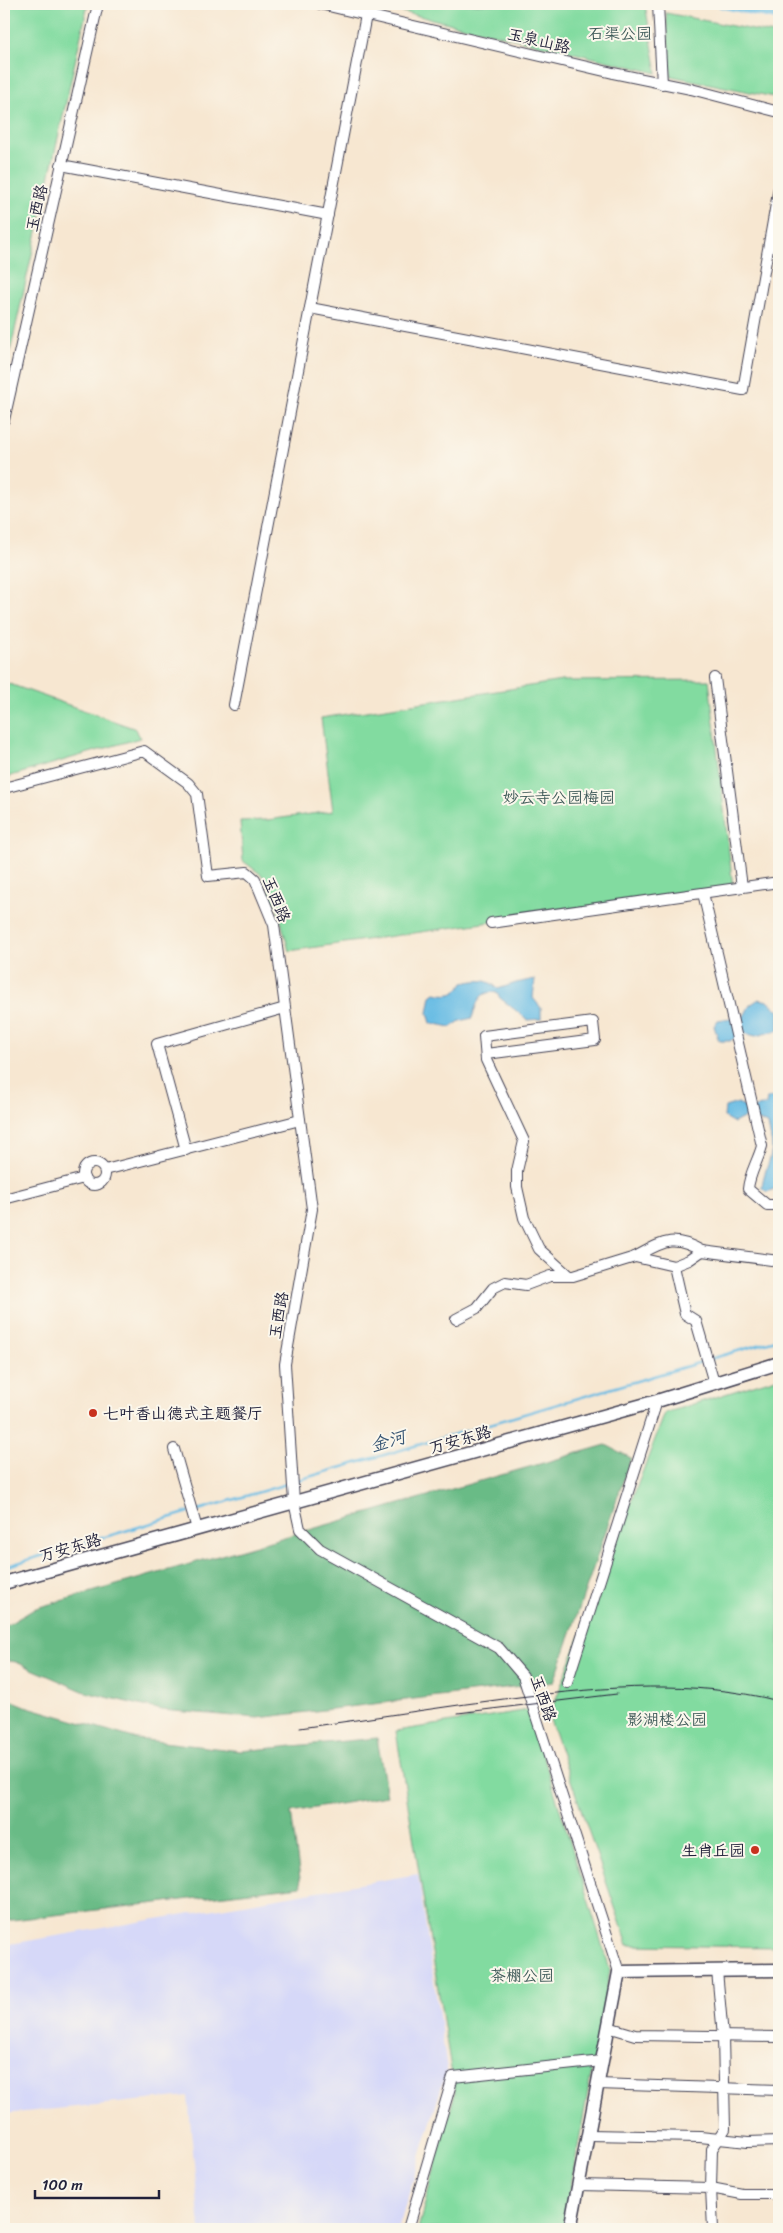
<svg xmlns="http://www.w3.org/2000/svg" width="783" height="2233" font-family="Sriracha,'LXGW WenKai TC',sans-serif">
<rect width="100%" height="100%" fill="#fbf7ec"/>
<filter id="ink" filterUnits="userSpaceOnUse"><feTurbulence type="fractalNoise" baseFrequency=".02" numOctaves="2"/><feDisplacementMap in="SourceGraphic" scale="10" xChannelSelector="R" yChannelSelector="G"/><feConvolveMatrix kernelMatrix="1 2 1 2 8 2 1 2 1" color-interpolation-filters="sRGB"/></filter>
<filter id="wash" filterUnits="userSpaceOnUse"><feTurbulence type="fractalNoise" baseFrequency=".0096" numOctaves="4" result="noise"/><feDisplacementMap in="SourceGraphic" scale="20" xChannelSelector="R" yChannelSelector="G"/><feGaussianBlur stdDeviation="1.12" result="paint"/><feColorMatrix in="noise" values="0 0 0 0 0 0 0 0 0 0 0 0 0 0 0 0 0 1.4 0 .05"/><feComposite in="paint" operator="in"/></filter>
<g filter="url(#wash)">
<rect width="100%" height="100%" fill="#f7e7d1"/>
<!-- built -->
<path fill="#d6d8f8" d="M418 1874 447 2069 398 2229H200L188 2096 4 2114V1945Z"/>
<!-- green -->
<g fill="#82dba0" stroke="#527e6e">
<path d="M4 4H88L4 379Z"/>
<path d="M369 4H645L657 73Z"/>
<path d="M666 13 779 35V98L671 76Z"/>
<path d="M709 680 733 887 289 951 277 907 263 876 243 861 240 821 267 820 333 811 321 718 562 681Z"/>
<path d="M4 682 136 729 140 738 4 778Z"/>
<path d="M779 1377V1947L628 1945 549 1717 665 1413Z"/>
<path d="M529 1710 610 1970 563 2229H418L455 2093 396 1731Z"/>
</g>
<!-- forest -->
<g fill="#69bb86" stroke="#466e60">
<path d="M606 1445 631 1458 554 1682 258 1718 161 1710 85 1692 16 1662 4 1660V1627L36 1608Z"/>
<path d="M4 1697 28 1707 137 1739 241 1751 377 1738 387 1796 291 1812 301 1886 4 1921Z"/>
</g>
<!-- water -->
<g fill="#67bce4" stroke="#446f90">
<path d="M535 979 533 998 541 1008V1019L528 1020 500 998 497 993C479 989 477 1004 472 1018L460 1021 451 1027 431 1023 428 1013 431 996 435 993C449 996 456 995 463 983 477 980 488 978 498 989L516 983Z"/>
<path d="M759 999 768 1001 779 1011V1030L756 1036 743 1033 730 1041H719L714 1026 718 1020 744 1016 750 1005Z"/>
<path d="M779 1097V1187L767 1192 762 1188C763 1172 771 1162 772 1148 772 1141 769 1132 768 1124L745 1117 734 1123 724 1117 725 1107 738 1103 749 1109 766 1105 767 1098Z"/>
</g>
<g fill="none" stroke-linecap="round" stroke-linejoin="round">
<!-- stream -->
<g stroke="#67bce4" stroke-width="2.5">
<path d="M710 1359 779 1339"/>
<path d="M295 1481 705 1361"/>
<path d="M195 1511 290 1483"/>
<path d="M4 1567 189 1512"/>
</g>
<!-- canal -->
<path stroke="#67bce4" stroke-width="9" d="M722 4 779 16"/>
</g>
</g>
<g filter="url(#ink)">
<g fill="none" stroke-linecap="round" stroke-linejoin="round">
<defs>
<g id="minor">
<path d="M320 4 613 73 691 89 779 112"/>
<path d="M658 4 662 84"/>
<path d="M61 165 328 215"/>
<path d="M310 308 743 390 779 187"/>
<path d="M4 420 98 4"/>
<path d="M715 678 742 887"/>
<path d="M234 705 366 15"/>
<path d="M4 788 144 751 188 783 197 794 208 876 247 872 255 879 274 925 312 1209 285 1364 294 1502 300 1529 320 1549 499 1648 523 1676 619 1972"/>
<path d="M703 893 762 1146C758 1161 749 1174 748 1189L767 1205H779"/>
<path d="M491 923 779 882"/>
<path d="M486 1054 595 1040 593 1022 484 1036 486 1060 524 1141 517 1171V1187L524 1218 539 1249 569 1276"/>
<path d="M186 1150 157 1044 285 1008"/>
<circle cx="94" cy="1174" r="11"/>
<path d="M105 1170 300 1120"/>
<path d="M4 1199 84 1178"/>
<path d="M702 1251 779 1261"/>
<path d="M674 1266 635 1257C663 1242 672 1234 702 1251L689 1260 674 1266 685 1314 696 1321 714 1383"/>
<path d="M456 1319 477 1308 493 1288 505 1282 526 1285 550 1276H573L635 1257"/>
<path d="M174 1449 197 1529"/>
<path d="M567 1683 657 1401"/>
<path d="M717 1971 723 2036 725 2129 712 2149 711 2188 742 2194H779"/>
<path d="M608 2027 635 2035 779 2037"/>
<path d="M598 2084 779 2090"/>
<path d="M588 2135 700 2137 748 2142 779 2141"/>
<path d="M579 2185 711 2188 713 2229"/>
<path d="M408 2229 453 2077 602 2061"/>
</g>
<g id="tertiary">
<path d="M4 1583 657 1401 779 1363"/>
<path d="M570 2229 619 1972 779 1970"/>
</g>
</defs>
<!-- minor casing -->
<use href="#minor" stroke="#424052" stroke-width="12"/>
<!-- tertiary casing -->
<use href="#tertiary" stroke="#424052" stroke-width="15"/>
<!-- minor -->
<use href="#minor" stroke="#fff" stroke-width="10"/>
<!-- tertiary -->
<use href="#tertiary" stroke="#fff" stroke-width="12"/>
<!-- tram -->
<g stroke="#22223b" stroke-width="1">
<path d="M458 1713 617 1694"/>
<path d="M300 1728C373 1718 446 1706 519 1697 609 1687 690 1679 779 1701"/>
</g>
</g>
</g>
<!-- markers -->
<g fill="#c8321e" stroke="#fbf7ec" stroke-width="2">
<circle cx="93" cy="1413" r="5"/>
<circle cx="755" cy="1850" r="5"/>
</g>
<g text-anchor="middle" stroke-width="4" stroke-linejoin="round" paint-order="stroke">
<!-- park labels -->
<g font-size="16" fill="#3f5a59" stroke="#fbf7ec">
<text x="620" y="39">石渠公园</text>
<text x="559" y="803">妙云寺公园梅园</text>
<text x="667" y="1725">影湖楼公园</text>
<text x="522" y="1981">茶棚公园</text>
</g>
<!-- street labels -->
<g font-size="16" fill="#22223b" stroke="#fbf7ec">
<text transform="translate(539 40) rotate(13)" y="6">玉泉山路</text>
<text transform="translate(36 208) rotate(-77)" y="6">玉西路</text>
<text transform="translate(277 899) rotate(68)" y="6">玉西路</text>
<text transform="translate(278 1315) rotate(-80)" y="6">玉西路</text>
<text transform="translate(460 1439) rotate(-16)" y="6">万安东路</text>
<text transform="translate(70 1547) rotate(-16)" y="6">万安东路</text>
<text transform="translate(544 1698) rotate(71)" y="6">玉西路</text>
</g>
<!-- poi labels -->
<g font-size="16" fill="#22223b" stroke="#fbf7ec" text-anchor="start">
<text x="103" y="1419">七叶香山德式主题餐厅</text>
<text x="745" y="1856" text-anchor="end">生肖丘园</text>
</g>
<!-- water labels -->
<g font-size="18" font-style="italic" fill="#3a5876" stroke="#fbf7ec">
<text transform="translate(388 1441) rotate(-16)" y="6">金河</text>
</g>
</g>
<!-- margin -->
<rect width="783" height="2233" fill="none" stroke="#fbf7ec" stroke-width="20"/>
<!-- scale -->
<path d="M35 2190v8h124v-8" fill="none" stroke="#22223b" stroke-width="2.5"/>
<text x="42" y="2190" font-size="15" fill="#22223b" stroke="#fbf7ec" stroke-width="4" paint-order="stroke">100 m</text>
</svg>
